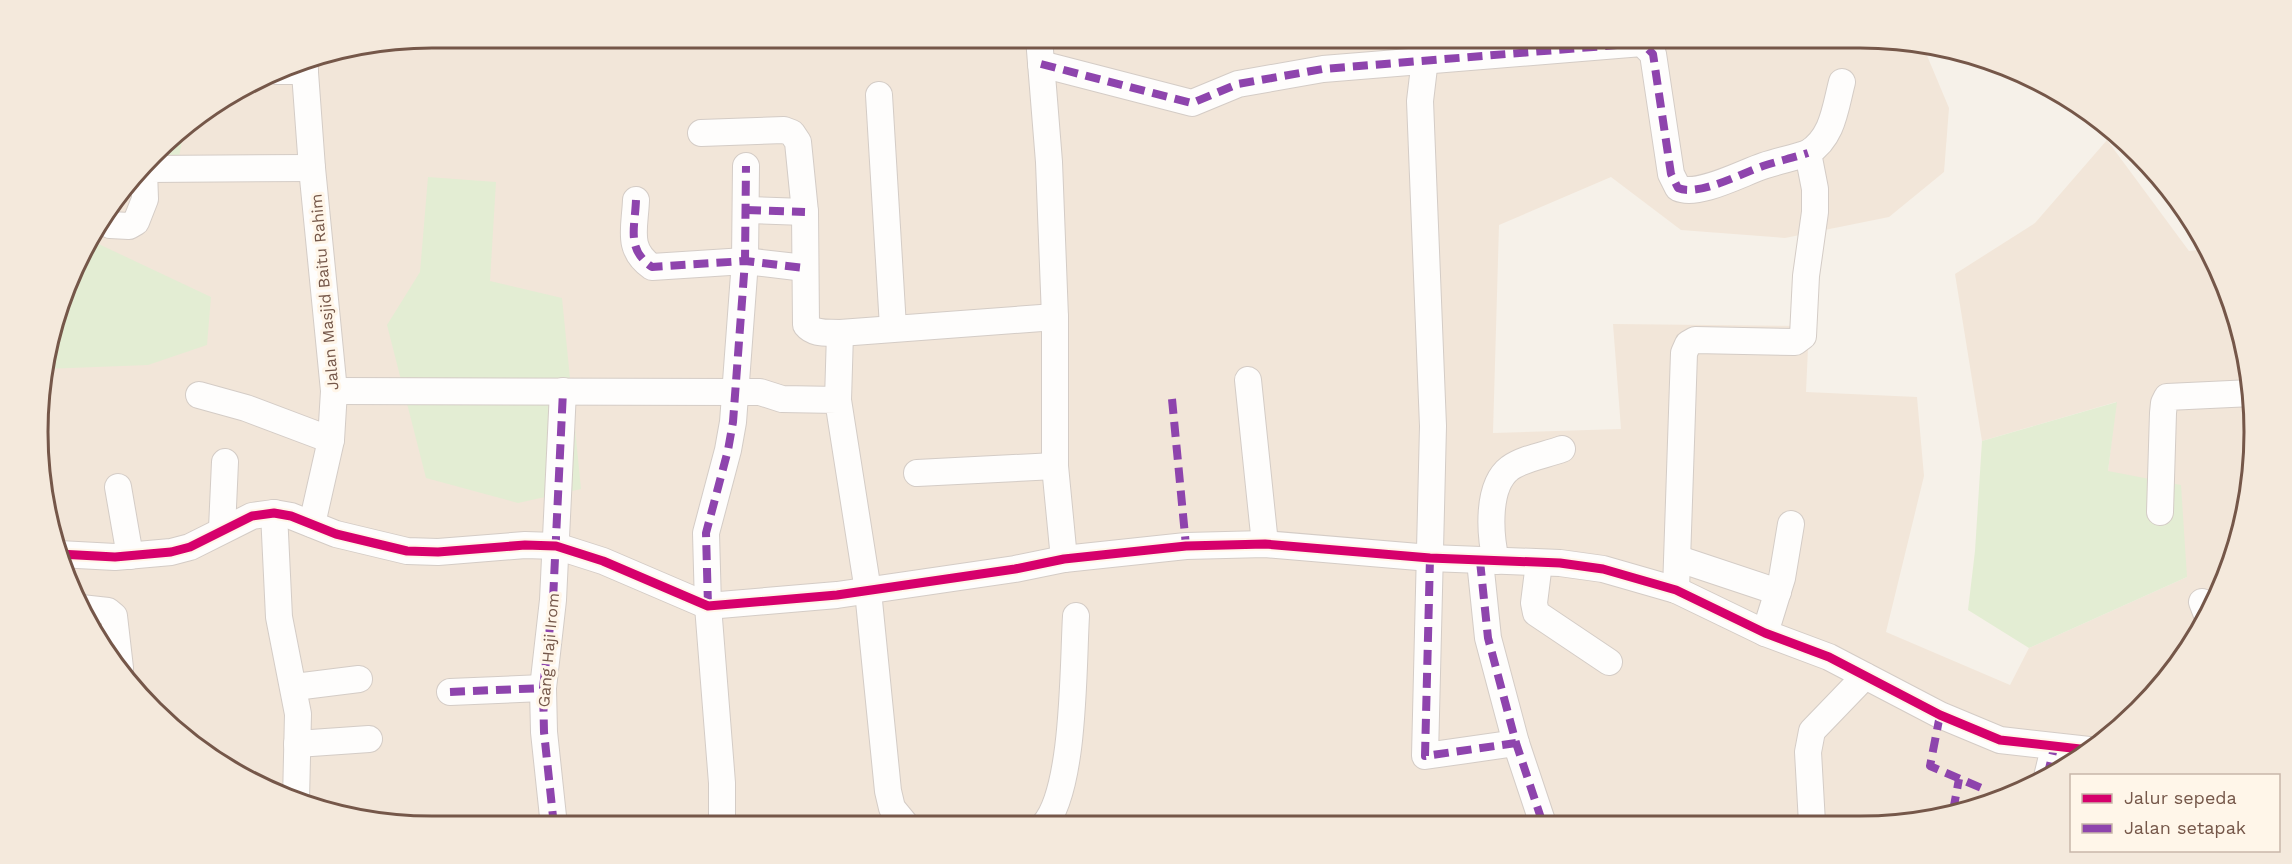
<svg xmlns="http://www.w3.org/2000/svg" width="2292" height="864" font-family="'Work Sans',sans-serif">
<rect width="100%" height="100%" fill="#f6f1e9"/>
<!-- residential -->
<path fill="#f2e6d9" d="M432 38H1860L1923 46 1949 108 1944 172 1889 217 1785 238 1681 230 1611 177 1499 225 1493 433 1621 429 1613 324 1809 326 1806 392 1917 397 1924 476 1886 632 2010 685 2029 648 2187 577 2108 471 2116 402 1982 441 1955 274 2035 223 2107 140 2189 251 2208 249 2234 306 2251 381 2254 458 2241 534 2201 630 2120 728 2034 786 1912 823 432 826 330 813 258 786 192 745 104 651 67 583 45 509 41 380 58 306 90 235 172 135 235 90 305 59Z"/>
<!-- green -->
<g fill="#e3edd3">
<path d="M185 126 178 162 152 160 172 135Z"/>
<path d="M428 177 496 182 490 281 562 298 581 489 518 503 426 478 387 325 420 272Z"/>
<path d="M88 239 211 297 207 345 148 365 44 369 58 306Z"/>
<path d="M2117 402 2108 471 2181 485 2187 577 2029 648 1968 610 1975 551 1982 441Z"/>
</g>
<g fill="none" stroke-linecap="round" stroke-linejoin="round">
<defs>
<g id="minor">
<path d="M1039 38 1049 162 1055 317V466L1064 559"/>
<path d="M1433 38 1425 59 1420 101 1433 426 1425 756 1516 743"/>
<path d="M304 59 312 168 334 391 331 440 312 524"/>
<path d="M1041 64 1192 103 1238 84 1323 69 1642 43 1653 54 1671 174 1678 188C1698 197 1742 173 1763 166 1778 161 1793 158 1808 153"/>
<path d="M277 71H305"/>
<path d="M879 95 893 327"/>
<path d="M701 133 784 130 792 133 798 142 805 212 806 325C814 335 828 332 840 333L838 400"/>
<path d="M636 200C635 228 626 249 652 267L745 261 805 268"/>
<path d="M746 210 805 212"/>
<path d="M110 225 129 226 136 222 145 199 144 171 148 169 312 168"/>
<path d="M840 333 1055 317"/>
<path d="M1248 380 1265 544"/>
<path d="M334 391 742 392H760L782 399 838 400 868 591 888 791 892 808 906 825"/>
<path d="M199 395 246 408 331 440"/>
<path d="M917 473 1055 466"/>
<path d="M118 487 130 556"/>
<path d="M2160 512 2163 413 2164 403 2167 397 2252 393"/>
<path d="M274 513 279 617 298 714 296 800"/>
<path d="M222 529 225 462"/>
<path d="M59 554 115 557 171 552 190 547 252 516 274 513 291 516 336 534 407 551 438 552 525 545 556 546 603 561 708 606 837 595 1015 569 1064 559 1186 546 1265 544 1430 558 1560 563 1603 569 1676 590 1765 633 1829 657 1940 715 2000 740 2089 750"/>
<path d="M1679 559 1778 592"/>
<path d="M1480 561 1488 638 1516 743 1543 824"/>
<path d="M1496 561C1490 535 1486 486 1510 468 1524 458 1546 455 1562 449"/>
<path d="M1539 563 1534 603 1536 613 1609 662"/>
<path d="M1676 590 1684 353 1688 344 1695 340 1795 342 1803 336 1806 276 1815 212V189L1808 153C1833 137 1835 109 1842 82"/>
<path d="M2202 602 2207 615"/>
<path d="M81 608 108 611 114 616 120 668"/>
<path d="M1765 633 1782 578 1791 524"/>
<path d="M295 687 359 679"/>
<path d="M450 692 543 688"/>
<path d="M297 744 369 739"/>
<path d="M2047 777 2054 748"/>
<path d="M1812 823 1808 752 1812 731 1865 676"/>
<path d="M1044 825C1075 789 1073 665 1076 616"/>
<path d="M554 826 544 732 543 688 553 600 563 391"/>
<path d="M722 826V783L708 606 706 533 728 450 733 422 745 261 746 166"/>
</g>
</defs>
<!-- minor casing -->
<use href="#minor" stroke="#d4ccc6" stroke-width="28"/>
<!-- minor -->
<use href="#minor" stroke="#fefdfc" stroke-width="26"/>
<!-- quiet -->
<g stroke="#8e44ad" stroke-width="8" stroke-dasharray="15 8" stroke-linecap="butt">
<path d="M1041 64 1192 103 1238 84 1323 69 1642 43 1653 54 1671 174 1678 188C1698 197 1742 173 1763 166 1778 161 1793 158 1808 153"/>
<path d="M636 200C635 228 626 249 652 267L745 261 805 268"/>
<path d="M746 210 805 212"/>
<path d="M1172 399 1186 546"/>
<path d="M1430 558 1425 756 1516 743"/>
<path d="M1480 561 1488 638 1516 743 1543 824"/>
<path d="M708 606 706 533 728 450 733 422 745 261 746 166"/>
<path d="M450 692 543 688"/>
<path d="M1940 715 1930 766 1986 790"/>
<path d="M2047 777 2054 748"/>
<path d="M1953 811 1959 779"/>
<path d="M554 826 544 732 543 688 553 600 563 391"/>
</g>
<defs>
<path id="cycleway" d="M59 554 115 557 171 552 190 547 252 516 274 513 291 516 336 534 407 551 438 552 525 545 556 546 603 561 708 606 837 595 1015 569 1064 559 1186 546 1265 544 1430 558 1560 563 1603 569 1676 590 1765 633 1829 657 1940 715 2000 740 2089 750"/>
</defs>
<!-- cycleway casing -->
<use href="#cycleway" stroke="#fff6e9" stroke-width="13"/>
<!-- cycleway -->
<use href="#cycleway" stroke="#d6006c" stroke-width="9"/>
</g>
<g text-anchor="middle" stroke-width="6" stroke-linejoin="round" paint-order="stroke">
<!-- street labels -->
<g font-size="16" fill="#755749" stroke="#fff6e9">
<text transform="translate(324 292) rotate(-95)" y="6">Jalan Masjid Baitu Rahim</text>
<text transform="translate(548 650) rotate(-85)" y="6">Gang Haji Irom</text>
</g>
</g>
<!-- crop -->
<path d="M0 0H2292V864H0ZM432 48H1860A384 384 0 0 1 2244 432V432A384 384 0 0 1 1860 816H432A384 384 0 0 1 48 432V432A384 384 0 0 1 432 48Z" fill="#f4e9dc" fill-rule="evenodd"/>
<path fill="none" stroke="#755749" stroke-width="3" d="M432 48H1860A384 384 0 0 1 2244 432V432A384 384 0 0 1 1860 816H432A384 384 0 0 1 48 432V432A384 384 0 0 1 432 48Z"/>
<!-- legend -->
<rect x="2070" y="774" width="210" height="78" fill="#fff6e9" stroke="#c8b6a9" stroke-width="1.5"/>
<rect x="2082" y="794" width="30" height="9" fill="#d6006c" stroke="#c8b6a9" stroke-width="1.5"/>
<text x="2124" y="804" font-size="18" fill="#755749">Jalur sepeda</text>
<rect x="2082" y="824" width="30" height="9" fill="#8e44ad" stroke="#c8b6a9" stroke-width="1.5"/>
<text x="2124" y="834" font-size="18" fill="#755749">Jalan setapak</text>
</svg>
